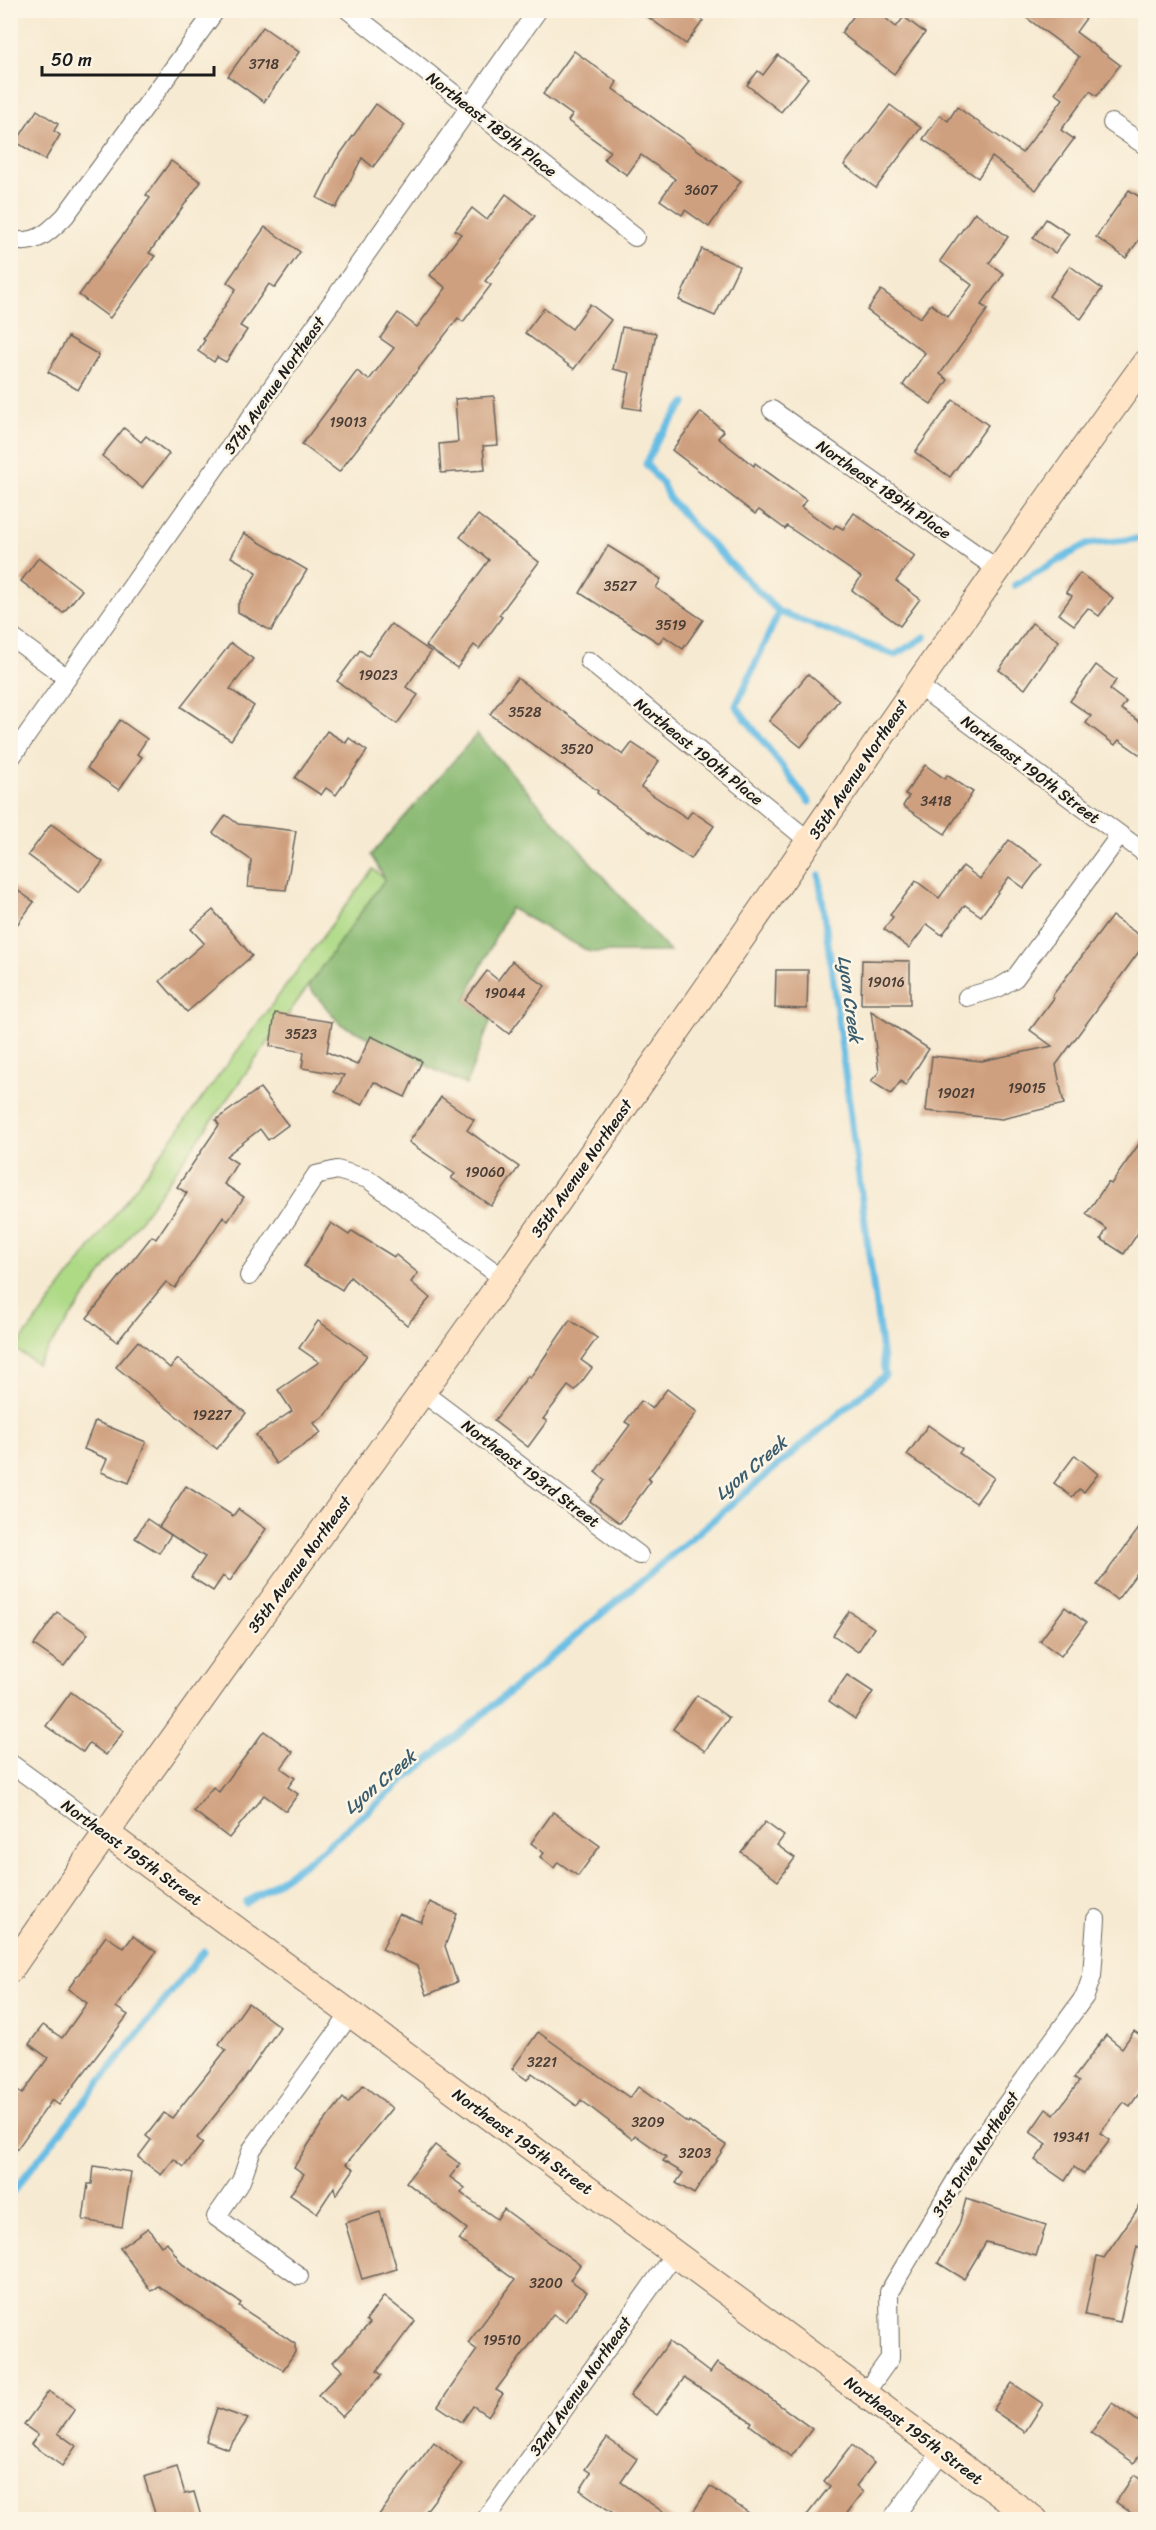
<svg xmlns="http://www.w3.org/2000/svg" width="1156" height="2530" font-family="Sriracha,sans-serif">
<rect width="100%" height="100%" fill="#fcf5e5"/>
<filter id="ink" filterUnits="userSpaceOnUse"><feTurbulence type="fractalNoise" baseFrequency=".0167" numOctaves="2"/><feDisplacementMap in="SourceGraphic" scale="12" xChannelSelector="R" yChannelSelector="G"/><feConvolveMatrix kernelMatrix="1 2 1 2 8 2 1 2 1" color-interpolation-filters="sRGB"/></filter>
<filter id="wash" filterUnits="userSpaceOnUse"><feTurbulence type="fractalNoise" baseFrequency=".008" numOctaves="4" result="noise"/><feDisplacementMap in="SourceGraphic" scale="24" xChannelSelector="R" yChannelSelector="G"/><feGaussianBlur stdDeviation="1.35" result="paint"/><feColorMatrix in="noise" values="0 0 0 0 0 0 0 0 0 0 0 0 0 0 0 0 0 1.4 0 .05"/><feComposite in="paint" operator="in"/></filter>
<g filter="url(#wash)">
<rect width="100%" height="100%" fill="#f7ead2"/>
<!-- green -->
<path fill="#aeda86" stroke="#657b51" stroke-width="1.5" d="M373 869 385 879 37 1364 15 1349Z"/>
<!-- forest -->
<path fill="#8aba73" stroke="#536b48" stroke-width="1.5" d="M477 734 670 952H590L510 908 465 1000 491 1020 466 1085 340 1024 308 986 385 879 371 855Z"/>
<g fill="none" stroke-linecap="round" stroke-linejoin="round">
<!-- stream -->
<g stroke="#68bde4" stroke-width="7">
<path d="M685 403 659 437 646 464 662 483 669 498 695 528 779 612"/>
<path d="M1015 585 1087 544 1146 538"/>
<path d="M809 802 736 706 779 612 895 655 925 637"/>
<path d="M246 1903 311 1859 885 1375 819 875"/>
<path d="M10 2195 204 1951"/>
</g>
</g>
<g id="blocks">
<!-- building -->
<g fill="#cfa07f">
<path d="M638 10H688L703 21 686 44Z"/>
<path d="M858 10H876L896 27 904 17 925 33 894 74 841 33Z"/>
<path d="M1016 10H1092L1076 32 1120 65 1097 96 1090 91 1061 130 1074 139 1036 190 992 157 978 178 923 139 940 115 948 121 957 107 1022 153 1063 99 1055 93 1079 57Z"/>
<path d="M263 27 299 52 264 102 228 76Z"/>
<path d="M574 51 617 82 613 89 741 181 709 227 685 210 682 215 660 200 675 179 641 155 627 175 604 159 610 151 568 121 572 115 543 94Z"/>
<path d="M778 55 808 78 781 112 747 85 758 71 763 75Z"/>
<path d="M376 104 405 125 373 167 362 158 336 208 317 198 336 160Z"/>
<path d="M890 105 921 128 876 188 844 165Z"/>
<path d="M37 110 58 124 54 131 60 135 45 160 16 142Z"/>
<path d="M171 161 201 182 149 253 155 256 110 318 79 295 150 198 146 195Z"/>
<path d="M1129 190 1146 201V230L1126 258 1096 237Z"/>
<path d="M506 194 535 216 485 281 491 285 463 322 458 318 339 472 302 444 357 371 369 380 394 348 380 338 398 313 417 327 446 288 430 275 461 234 455 230 472 208 487 220Z"/>
<path d="M975 212 1008 237 989 263 1004 274 981 305 988 309 940 374 948 380 931 404 903 385 925 353 867 310 881 290 920 318 931 304 948 317 972 285 940 261Z"/>
<path d="M1046 219 1069 234 1055 253 1033 238Z"/>
<path d="M265 227 300 252 275 288 269 284 240 326 247 330 226 362 217 357 214 362 198 351 205 340 203 339 236 289 227 282Z"/>
<path d="M702 249 739 266 715 316 679 300Z"/>
<path d="M1070 266 1102 289 1081 319 1049 296Z"/>
<path d="M590 304 611 320 574 369 525 333 544 308 572 329Z"/>
<path d="M622 327 656 333 641 410 623 407 630 373 613 369Z"/>
<path d="M68 337 99 355 78 390 48 372Z"/>
<path d="M494 396 498 445 483 446 485 470 441 473 439 444 458 442 455 399Z"/>
<path d="M953 400 988 425 950 477 915 452Z"/>
<path d="M701 412 724 431 718 438 754 466 755 463 806 500 801 507 833 529 836 525 843 529 854 513 915 556 896 581 920 599 900 626 852 590 861 577 787 526 785 529 759 510 755 514 672 450Z"/>
<path d="M124 428 141 442 146 436 169 454 142 488 102 456Z"/>
<path d="M478 515 539 562 499 615 502 617 479 649 474 645 457 668 426 646 489 560 460 537Z"/>
<path d="M244 533 307 570 271 631 238 612V604L257 572 231 557Z"/>
<path d="M608 546 661 579 656 588 703 620 683 649 664 636 659 643 580 593Z"/>
<path d="M39 557 82 590 63 613 21 581Z"/>
<path d="M1080 573 1113 598 1099 616 1088 608 1074 625 1059 614 1072 596 1066 592Z"/>
<path d="M1032 623 1059 641 1025 689 999 670Z"/>
<path d="M391 624 431 652 406 687 418 695 397 724 337 681 360 650 368 656Z"/>
<path d="M231 643 253 659 230 689 254 706 231 740 181 707Z"/>
<path d="M1096 665 1116 680 1110 690 1126 702 1121 709 1146 726V759L1119 740 1115 745 1086 723 1091 716 1070 701Z"/>
<path d="M808 674 839 700 801 747 769 721Z"/>
<path d="M517 678 623 755 632 743 659 761 641 787 687 818 692 811 714 826 691 859 651 833 597 793 598 791 490 714Z"/>
<path d="M120 720 147 739 137 754 142 757 119 790 87 768Z"/>
<path d="M327 731 346 743 349 738 367 751 336 795 326 788 321 795 295 778Z"/>
<path d="M925 765 945 779 947 775 973 792 945 834 903 806 909 796 905 794Z"/>
<path d="M226 815 238 824 296 831 286 890 248 887 251 860 213 833Z"/>
<path d="M51 824 103 862 79 893 28 855Z"/>
<path d="M1009 840 1042 864 1024 888 1009 877 981 916 965 905 942 935 927 924 909 948 884 929 893 917 890 915 916 881 939 898 963 866 980 879Z"/>
<path d="M10 885 34 902 10 934Z"/>
<path d="M213 910 252 956 187 1012 160 981 204 943 191 929Z"/>
<path d="M1112 916 1146 940V942L1056 1065 1064 1104 1002 1119 926 1111 932 1056 982 1061 1052 1046 1030 1030 1054 998 1052 996Z"/>
<path d="M862 960 910 961V1004H861Z"/>
<path d="M512 961 545 986 509 1034 465 1000 487 971 498 980Z"/>
<path d="M776 970H808L807 1009 775 1008Z"/>
<path d="M871 1011 929 1049 905 1086 901 1081 891 1094 871 1081 879 1072Z"/>
<path d="M275 1013 332 1022 327 1052 357 1065 371 1036 422 1061 405 1097 374 1082 362 1105 335 1092 344 1075 302 1068 304 1052 270 1046Z"/>
<path d="M260 1088 288 1125 268 1140 260 1129 226 1156 237 1163 224 1184 244 1197 228 1221 223 1217 175 1288 166 1282 117 1342 87 1318 152 1236 156 1239 187 1193 177 1187 219 1125 216 1120Z"/>
<path d="M441 1097 474 1120 467 1130 519 1167 491 1206 451 1178 455 1174 409 1142Z"/>
<path d="M1146 1134V1221L1124 1254 1101 1239 1107 1229 1086 1214 1108 1182 1111 1184Z"/>
<path d="M331 1223 349 1235 352 1231 394 1257 396 1255 418 1273 411 1282 430 1298 407 1325 350 1277 342 1290 304 1266Z"/>
<path d="M570 1320 597 1338 581 1360 592 1368 575 1391 568 1386 543 1419 547 1421 528 1447 494 1421 528 1376 530 1378Z"/>
<path d="M318 1321 367 1355 326 1415 314 1423 321 1433 276 1464 256 1435 292 1411 278 1390 319 1362 299 1348Z"/>
<path d="M138 1341 170 1368 178 1359 246 1413 217 1449 116 1367Z"/>
<path d="M667 1389 697 1412 648 1479 651 1481 620 1523 590 1501 605 1480 595 1472 630 1425 625 1422 641 1401 652 1409Z"/>
<path d="M95 1421 146 1442 129 1483 101 1472 107 1459 84 1449Z"/>
<path d="M928 1425 962 1449 959 1453 994 1478 976 1503 907 1455Z"/>
<path d="M1075 1455 1098 1474 1084 1492 1079 1489 1072 1497 1054 1483Z"/>
<path d="M186 1486 233 1516 238 1509 266 1529 230 1581 223 1576 213 1591 191 1577 205 1557 159 1527Z"/>
<path d="M147 1519 171 1535 159 1553 135 1538Z"/>
<path d="M1146 1519V1561L1117 1600 1097 1585Z"/>
<path d="M1065 1607 1086 1623 1061 1656 1040 1641Z"/>
<path d="M849 1611 874 1628 858 1652 833 1635Z"/>
<path d="M57 1612 88 1634 64 1666 34 1645Z"/>
<path d="M847 1675 873 1692 855 1719 829 1701Z"/>
<path d="M71 1692 124 1731 106 1755 89 1743 83 1752 46 1726Z"/>
<path d="M697 1695 729 1718 705 1751 673 1729Z"/>
<path d="M264 1731 293 1752 281 1768 295 1778 288 1787 298 1794 286 1811 264 1795 229 1838 194 1811 213 1787 219 1792Z"/>
<path d="M553 1812 600 1846 578 1876 558 1862 554 1868 540 1857 544 1853 531 1843Z"/>
<path d="M765 1822 784 1836 777 1845 795 1858 778 1881 741 1852Z"/>
<path d="M430 1902 457 1914 445 1946 457 1982 427 1995 417 1966 382 1949 399 1914 421 1922Z"/>
<path d="M106 1936 124 1948 133 1936 156 1952 116 2007 128 2015 59 2105 52 2100 10 2159V2087L22 2094 48 2058 29 2044 43 2025 62 2038 87 2003 68 1989Z"/>
<path d="M248 2003 280 2027 244 2079 197 2138 203 2143 184 2167 174 2159 161 2175 138 2157 151 2140 146 2136 164 2113 172 2118 226 2050 219 2044Z"/>
<path d="M1134 2031 1146 2039V2084L1130 2106 1124 2102 1100 2133 1110 2140 1084 2174 1074 2167 1065 2181 1035 2160 1047 2144 1030 2132 1046 2109 1054 2115 1079 2082 1074 2078 1106 2035 1122 2048Z"/>
<path d="M538 2032 630 2098 638 2087 688 2123 689 2121 726 2145 694 2194 676 2183 683 2173 663 2161 666 2157 635 2135 632 2139 581 2100 577 2106 532 2073 527 2080 512 2069Z"/>
<path d="M363 2085 392 2108 346 2164 354 2169 336 2195 334 2187 317 2213 290 2195 304 2174 294 2167 319 2128 343 2098 348 2103Z"/>
<path d="M435 2145 460 2164 450 2177 465 2188 461 2193 497 2219 504 2209 580 2265 570 2280 587 2292 565 2322 553 2314 496 2390 503 2394 488 2416 473 2406 462 2422 438 2406 477 2350 468 2343 515 2280 459 2240 467 2229 406 2182Z"/>
<path d="M94 2166 131 2172 122 2227 83 2220 88 2184H92Z"/>
<path d="M1146 2197V2252L1137 2246 1120 2322 1085 2315 1097 2256 1104 2258Z"/>
<path d="M966 2199 1046 2225 1036 2256 986 2242 964 2279 938 2263 959 2225Z"/>
<path d="M380 2212 397 2269 362 2279 345 2223Z"/>
<path d="M148 2228 161 2246 167 2242 182 2264 241 2303 239 2306 295 2344V2352L283 2370 158 2286 151 2291 120 2248Z"/>
<path d="M384 2296 415 2321 377 2371 382 2375 342 2417 318 2395 342 2370 333 2362 370 2323 366 2320Z"/>
<path d="M669 2342 710 2373 717 2363 751 2384 812 2429 791 2457 750 2425 752 2422 684 2378 657 2415 630 2396Z"/>
<path d="M1012 2383 1043 2404 1025 2432 993 2410Z"/>
<path d="M49 2391 75 2409 58 2433 76 2446 62 2466 31 2444 38 2435 24 2425Z"/>
<path d="M1112 2403 1146 2427V2446L1134 2463 1091 2433Z"/>
<path d="M217 2408 248 2419 228 2449 206 2441Z"/>
<path d="M607 2438 637 2459 621 2482 674 2520H623L580 2490 591 2473 585 2469Z"/>
<path d="M434 2442 462 2464 419 2520H375Z"/>
<path d="M852 2445 874 2463 856 2486 863 2492 842 2520H803L830 2486 824 2481Z"/>
<path d="M177 2467 185 2494 194 2492 202 2520H157L144 2477Z"/>
<path d="M1134 2475 1146 2483V2520H1141L1116 2502Z"/>
<path d="M710 2486 759 2520H688Z"/>
</g>
</g>
</g>
<g filter="url(#ink)">
<use href="#blocks" fill-opacity="0" stroke="#69645c" stroke-width="1.5"/>
<g fill="none" stroke-linecap="round" stroke-linejoin="round">
<defs>
<g id="street">
<path d="M348 10 635 237"/>
<path d="M1112 123 1146 146"/>
<path d="M10 239C35 247 49 232 65 216L216 10"/>
<path d="M772 410 997 569"/>
<path d="M10 636 67 678"/>
<path d="M589 661 809 841"/>
<path d="M916 684 1146 854"/>
<path d="M10 759 538 10"/>
<path d="M967 997 998 988 1015 978 1120 835"/>
<path d="M249 1276 316 1175 337 1170 368 1179 504 1279"/>
<path d="M422 1392 639 1555"/>
<path d="M10 1763 106 1833"/>
<path d="M299 2276 216 2217 241 2181 252 2149 351 2013"/>
<path d="M865 2393 890 2358 889 2292 978 2143 1085 1996 1092 1976 1096 1919"/>
<path d="M485 2520 675 2253"/>
<path d="M892 2520 942 2451"/>
</g>
<g id="secondary">
<path d="M106 1833 1035 2520"/>
<path d="M10 1970C171 1737 340 1509 504 1278 720 974 927 664 1146 362"/>
</g>
</defs>
<!-- street casing -->
<use href="#street" stroke="#69645c" stroke-width="20"/>
<!-- secondary casing -->
<use href="#secondary" stroke="#69645c" stroke-width="28"/>
<!-- street -->
<use href="#street" stroke="#fff" stroke-width="18"/>
<!-- secondary -->
<use href="#secondary" stroke="#ffe4c6" stroke-width="26"/>
</g>
</g>
<g text-anchor="middle" stroke-width="5" stroke-linejoin="round" paint-order="stroke">
<!-- number labels -->
<g font-size="14" fill="#493d35">
<text x="264" y="69">3718</text>
<text x="701" y="195">3607</text>
<text x="348" y="427">19013</text>
<text x="620" y="591">3527</text>
<text x="671" y="630">3519</text>
<text x="378" y="680">19023</text>
<text x="525" y="717">3528</text>
<text x="577" y="754">3520</text>
<text x="936" y="806">3418</text>
<text x="886" y="987">19016</text>
<text x="505" y="998">19044</text>
<text x="301" y="1039">3523</text>
<text x="1027" y="1093">19015</text>
<text x="956" y="1098">19021</text>
<text x="485" y="1177">19060</text>
<text x="212" y="1420">19227</text>
<text x="542" y="2067">3221</text>
<text x="648" y="2127">3209</text>
<text x="1071" y="2142">19341</text>
<text x="695" y="2158">3203</text>
<text x="546" y="2288">3200</text>
<text x="502" y="2345">19510</text>
</g>
<!-- street labels -->
<g font-size="16" fill="#1c1c1c" stroke="#fcf5e5">
<text transform="translate(492 124) rotate(38)" y="6">Northeast 189th Place</text>
<text transform="translate(274 385) rotate(-55)" y="6">37th Avenue Northeast</text>
<text transform="translate(884 489) rotate(35)" y="6">Northeast 189th Place</text>
<text transform="translate(699 751) rotate(39)" y="6">Northeast 190th Place</text>
<text transform="translate(858 769) rotate(-56)" y="6">35th Avenue Northeast</text>
<text transform="translate(1031 769) rotate(37)" y="6">Northeast 190th Street</text>
<text transform="translate(581 1168) rotate(-55)" y="6">35th Avenue Northeast</text>
<text transform="translate(531 1473) rotate(37)" y="6">Northeast 193rd Street</text>
<text transform="translate(299 1564) rotate(-54)" y="6">35th Avenue Northeast</text>
<text transform="translate(132 1852) rotate(36)" y="6">Northeast 195th Street</text>
<text transform="translate(523 2141) rotate(36)" y="6">Northeast 195th Street</text>
<text transform="translate(975 2154) rotate(-57)" y="6">31st Drive Northeast</text>
<text transform="translate(580 2386) rotate(-55)" y="6">32nd Avenue Northeast</text>
<text transform="translate(914 2430) rotate(37)" y="6">Northeast 195th Street</text>
</g>
<!-- water labels -->
<g font-size="18" font-style="italic" fill="#3a5c6c" stroke="#fcf5e5">
<text transform="translate(850 999) rotate(82)" y="6">Lyon Creek</text>
<text transform="translate(751 1468) rotate(-40)" y="6">Lyon Creek</text>
<text transform="translate(380 1782) rotate(-40)" y="6">Lyon Creek</text>
</g>
</g>
<!-- margin -->
<rect width="1156" height="2530" fill="none" stroke="#fcf5e5" stroke-width="36"/>
<!-- scale -->
<path d="M42 66v9h172v-9" fill="none" stroke="#1c1c1c" stroke-width="3"/>
<text x="51" y="66" font-size="18" fill="#1c1c1c" stroke="#fcf5e5" stroke-width="4.5" paint-order="stroke">50 m</text>
</svg>
